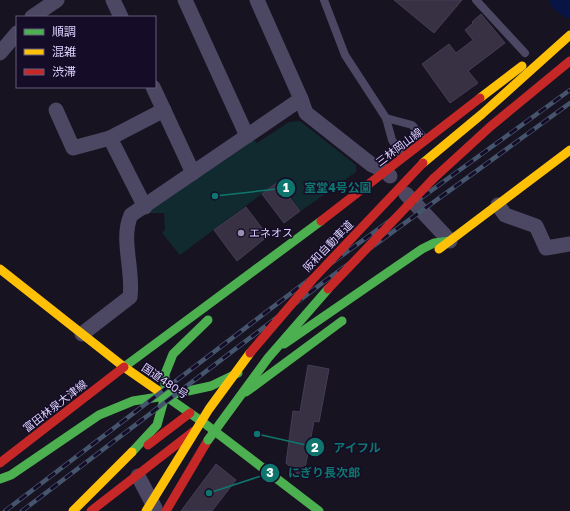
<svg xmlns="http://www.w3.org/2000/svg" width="570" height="511" font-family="'Golos Text','Noto Sans JP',sans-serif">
<rect width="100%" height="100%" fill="#171321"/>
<!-- green -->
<path fill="#102a30" d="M300 121 356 165V172L301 211 279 181 180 255 162 233 165 230 164 213H147L254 140 257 143 289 122Z"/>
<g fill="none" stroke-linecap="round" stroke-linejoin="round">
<!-- river -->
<path stroke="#071444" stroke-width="23" d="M561 0 570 7"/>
</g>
<!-- building -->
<g fill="#373143" stroke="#453d56">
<path d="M394 0H462L434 33Z"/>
<path d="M481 14 505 43 468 71 478 83 450 103 422 64 449 44 456 53 473 40 465 30 473 23 472 22Z"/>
<path d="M278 182 300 211 284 223 262 194Z"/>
<path d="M246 207 268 236 237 261 214 230Z"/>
<path d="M308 365 329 369 319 422 314 421 303 479 286 463 293 411 300 412Z"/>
<path d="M216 464 236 480 212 511H181Z"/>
</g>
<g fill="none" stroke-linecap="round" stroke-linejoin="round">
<!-- lane -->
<g stroke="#4c4762" stroke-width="8">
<path d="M324 0 345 55 386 118 392 140 403 157"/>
<path d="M476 0 525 53"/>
<path d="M386 118 412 125 426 140"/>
</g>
<!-- street -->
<g stroke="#4c4762" stroke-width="15">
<path d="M113 0 121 17"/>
<path d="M185 0 247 136"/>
<path d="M257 0 301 99"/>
<path d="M32 17 57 0"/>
<path d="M0 53 17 33"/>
<path d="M153 87 193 173"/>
<path d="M56 110 73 148 110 138 164 110"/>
<path d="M110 138 145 207"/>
<path d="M406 194 450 241"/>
<path d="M498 205 505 215 536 226 546 248 570 244"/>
<path d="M82 334 130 297C134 271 120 239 131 215L301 99 306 113 372 165 385 171 390 176"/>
<path d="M138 476 155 508"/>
</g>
<!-- fast -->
<g stroke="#4caf50" stroke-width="9">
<path d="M208 320 173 354 165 374V396L211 386 238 373"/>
<path d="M284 344 422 249 434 243 450 241"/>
<path d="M124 367 321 221"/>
<path d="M157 390 204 423 319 511"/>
<path d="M246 392 342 321"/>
<path d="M0 479 11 475 99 415 133 401 165 396 157 425 132 452"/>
</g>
<!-- slow -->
<g stroke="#ffc107" stroke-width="9">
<path d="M480 98 522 66"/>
<path d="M423 163 482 114 570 35"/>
<path d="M439 249 570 150"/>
<path d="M0 269 124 367 157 390"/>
<path d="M73 511 132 452"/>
</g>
<!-- jam -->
<g stroke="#c62828" stroke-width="9">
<path d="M433 179 491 126 570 61"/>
<path d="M321 221 480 98"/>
<path d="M148 445 190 413"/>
<path d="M0 463 124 367"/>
<path d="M91 511 194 431"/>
<path d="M166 511 208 440"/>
</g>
<defs>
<g id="rail">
<path d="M5 511 315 275 570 90"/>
<path d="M22 511 321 284 570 103"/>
</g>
</defs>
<!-- rail casing -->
<use href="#rail" stroke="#45556d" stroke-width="4.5"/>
<!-- rail -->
<use href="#rail" stroke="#150d27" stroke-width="3" stroke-dasharray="9" stroke-linecap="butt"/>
<!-- fast-bridge -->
<path stroke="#4caf50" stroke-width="9" d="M208 440 268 358 328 289"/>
<!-- slow-bridge -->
<path stroke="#ffc107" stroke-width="9" d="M146 511 209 409 250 353"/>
<!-- jam-bridge -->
<g stroke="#c62828" stroke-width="9">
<path d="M328 289 433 179"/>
<path d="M250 353 313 279 423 163"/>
</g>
</g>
<!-- markers -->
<circle fill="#9890b1" stroke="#150d27" stroke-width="1.5" cx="241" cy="233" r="4"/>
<g text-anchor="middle" stroke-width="3" stroke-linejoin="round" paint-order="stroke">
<!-- street labels -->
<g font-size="11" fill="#ded3ff" stroke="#150d27">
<text transform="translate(399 147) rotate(-37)" y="4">三林岡山線</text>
<text transform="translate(328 246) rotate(-46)" y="4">阪和自動車道</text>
<text transform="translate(165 381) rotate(34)" y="4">国道480号</text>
<text transform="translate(55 406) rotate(-38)" y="4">富田林泉大津線</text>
</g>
<!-- poi labels -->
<g font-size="11" fill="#ded3ff" stroke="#150d27" text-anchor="start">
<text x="249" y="237">エネオス</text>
</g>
</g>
<!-- callouts -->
<path fill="none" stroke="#0f766e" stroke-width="1.5" d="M215 196L286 188M257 434L315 447M209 493L270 473"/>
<g fill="#0f766e" stroke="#150d27" stroke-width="1.5">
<circle cx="215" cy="196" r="4"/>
<circle cx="257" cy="434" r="4"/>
<circle cx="209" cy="493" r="4"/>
<circle cx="286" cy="188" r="10"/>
<circle cx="315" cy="447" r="10"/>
<circle cx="270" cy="473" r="10"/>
</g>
<g font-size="12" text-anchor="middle" font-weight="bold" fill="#fff">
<text x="286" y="192">1</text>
<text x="315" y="452">2</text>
<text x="270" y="477">3</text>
</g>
<g font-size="12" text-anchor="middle" font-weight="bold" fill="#0f766e" stroke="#150d27" stroke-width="3" stroke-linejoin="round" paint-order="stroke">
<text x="338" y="192">室堂4号公園</text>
<text x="357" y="452">アイフル</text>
<text x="324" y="477">にぎり長次郎</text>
</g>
<!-- legend -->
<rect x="16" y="16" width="140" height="72" fill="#150d27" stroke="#655c7d"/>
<rect x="24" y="29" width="20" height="6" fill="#4caf50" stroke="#655c7d"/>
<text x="52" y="36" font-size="12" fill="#ded3ff">順調</text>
<rect x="24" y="49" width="20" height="6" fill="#ffc107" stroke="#655c7d"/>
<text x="52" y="56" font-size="12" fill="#ded3ff">混雑</text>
<rect x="24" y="69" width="20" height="6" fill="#c62828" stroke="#655c7d"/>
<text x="52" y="76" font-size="12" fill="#ded3ff">渋滞</text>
</svg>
